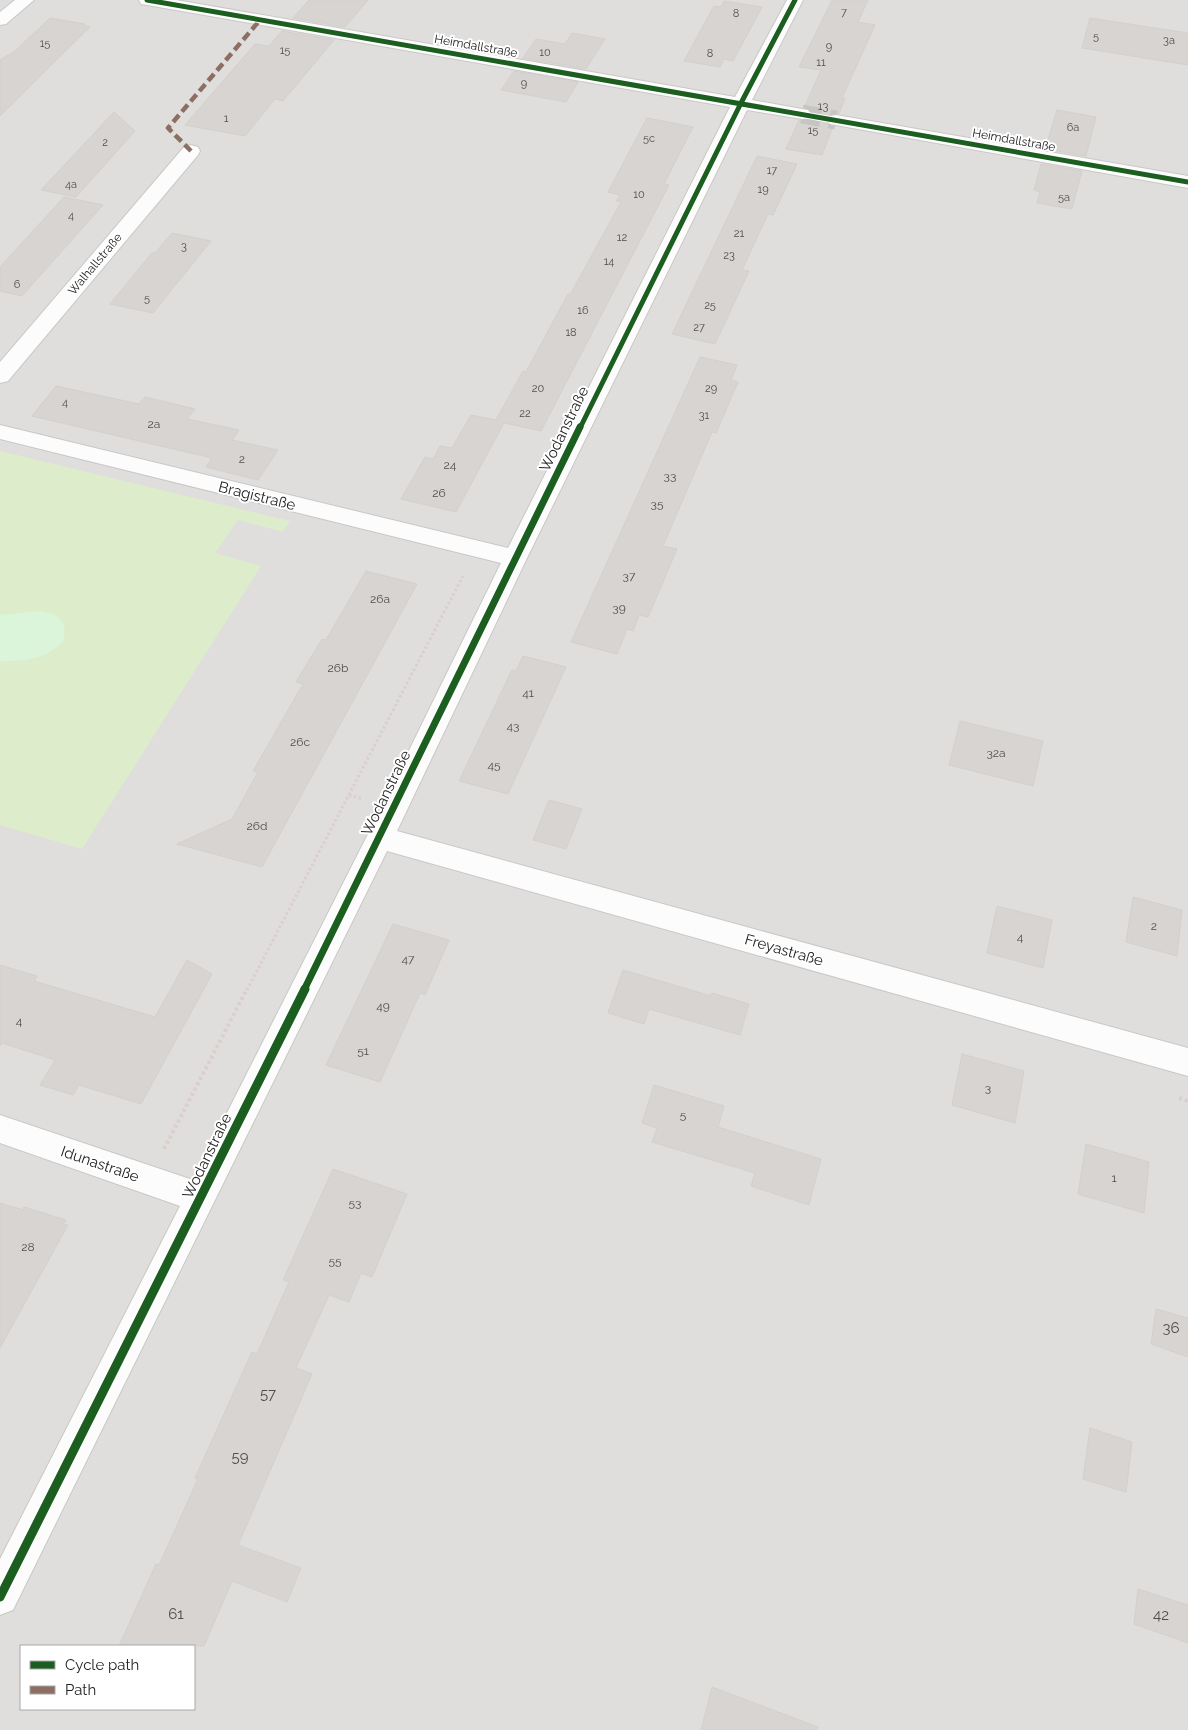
<svg xmlns="http://www.w3.org/2000/svg" width="1188" height="1730" font-family="Raleway,sans-serif">
<rect width="100%" height="100%" fill="#f0eeeb"/>
<!-- residential -->
<path fill="#dfdedc" fill-rule="evenodd" d="M0 0H1188V1730H0ZM21 1646H194V1709H21Z"/>
<!-- grass -->
<path fill="#ddeccb" d="M0 451 290 521 283 532 238 520 215 553 261 566 82 849 0 825Z"/>
<!-- park -->
<path fill="#daf5da" d="M38 611C58 613 69 621 63 642 44 660 25 661 0 661V615Z"/>
<!-- building -->
<g fill="#d7d4d2" stroke="#d3d0cc">
<path d="M309 0H368L345 27 293 18Z"/>
<path d="M832 0H868L858 22 875 25 842 98H845L839 114H830L826 119 828 125 833 127 822 155 786 149 799 120H808L813 114 810 109 804 108 821 70 799 67Z"/>
<path d="M724 1 762 7 733 61 724 59 720 67 684 61 714 6 721 7Z"/>
<path d="M50 18 85 24 84 26 90 27 0 116V60L15 51Z"/>
<path d="M1090 18 1188 33V65L1082 48Z"/>
<path d="M282 31 334 40 283 101 275 99 245 136 185 125 255 44 269 46Z"/>
<path d="M572 33 605 39 586 69 523 58 536 39 565 44Z"/>
<path d="M514 71 578 82 566 102 501 90Z"/>
<path d="M1057 110 1096 117 1086 156 1045 149Z"/>
<path d="M114 112 135 131 76 197 41 190Z"/>
<path d="M647 118 693 127 664 184 669 185 541 431 504 423 456 512 401 499 425 457 433 459 440 446 452 448 471 415 496 420 523 371 526 372 568 294 570 295 621 202 616 201 620 195 608 192Z"/>
<path d="M757 156 797 164 773 215 768 214 742 270 749 271 715 344 672 334Z"/>
<path d="M1041 164 1082 171 1072 209 1037 203 1040 192 1034 190Z"/>
<path d="M64 197 103 205 22 296 0 291V267Z"/>
<path d="M172 233 211 241 153 313 110 304 152 253H155Z"/>
<path d="M700 357 737 365 731 380 738 382 716 433 712 432 663 546 677 549 648 617 639 615 633 631 627 629 617 654 571 642Z"/>
<path d="M56 386 139 404 145 397 195 409 187 419 239 430 232 440 278 450 258 480 206 467 212 458 32 416Z"/>
<path d="M366 571 417 584 262 867 177 844 232 819 258 772 253 771 303 684 296 682 322 639 326 640Z"/>
<path d="M523 656 566 667 508 794 459 781 512 670 516 671Z"/>
<path d="M960 721 1043 741 1033 786 949 765Z"/>
<path d="M549 800 582 809 566 849 533 840Z"/>
<path d="M1133 897 1182 910 1177 956 1126 942Z"/>
<path d="M997 906 1052 920 1043 968 987 953Z"/>
<path d="M393 924 449 940 425 995 420 993 380 1082 326 1065Z"/>
<path d="M187 960 212 974 141 1104 79 1085 73 1095 40 1085 55 1060 2 1043 0 1046V965L37 976 34 981 155 1017Z"/>
<path d="M623 970 711 996 712 993 749 1004 740 1035 649 1009 644 1024 608 1013Z"/>
<path d="M962 1054 1024 1071 1015 1123 952 1105Z"/>
<path d="M654 1085 724 1106 718 1127 821 1159 809 1205 751 1186 755 1173 652 1142 657 1128 642 1123Z"/>
<path d="M1086 1144 1149 1162 1144 1213 1078 1194Z"/>
<path d="M333 1169 407 1194 372 1277 361 1273 349 1302 329 1295 296 1368 312 1374 238 1545 301 1568 287 1602 232 1581 204 1646H119L156 1564 159 1565 198 1479 195 1478 252 1352 257 1354 289 1282 283 1280Z"/>
<path d="M0 1203 23 1210 24 1207 66 1220 63 1224 68 1225 0 1348Z"/>
<path d="M1156 1309 1188 1318V1357L1151 1344Z"/>
<path d="M1090 1428 1132 1442 1126 1492 1083 1479Z"/>
<path d="M1138 1589 1188 1605V1643L1134 1624Z"/>
<path d="M712 1687 818 1727 817 1730H701Z"/>
</g>
<g fill="none" stroke-linecap="round" stroke-linejoin="round">
<!-- minor-tunnel -->
<path stroke="#c7c5c3" stroke-width="19" stroke-dasharray="19 9" stroke-linecap="butt" d="M802 114 836 120"/>
<defs>
<g id="minor">
<path d="M15 0H34L6 24 0 25V12Z"/>
<path d="M139 0H176L735 97 787 0H803L752 100 802 109 808 110 811 114 808 118 802 119 747 110 527 558 397 831 1188 1048V1076L387 851 13 1610 0 1615V1559L180 1206 0 1143V1115L193 1180 366 838 501 563 0 439V425L508 548 730 107 147 5 141 4Z"/>
<path d="M836 115 1188 176V188L830 124 827 120 830 116Z"/>
<path d="M191 145 198 147 200 151 198 155 8 381 0 383V362L184 147Z"/>
</g>
</defs>
<!-- minor casing -->
<use href="#minor" stroke="#c9c8c7" stroke-width="2"/>
<!-- path-far1 -->
<g stroke="#dccecd" stroke-width="3" stroke-dasharray="2.5 2.5" stroke-linecap="butt">
<path d="M349 795 363 799"/>
<path d="M247 990 463 576"/>
</g>
<!-- path -->
<g stroke="#dccecd" stroke-width="4" stroke-dasharray="3 3" stroke-linecap="butt">
<path d="M1179 1098 1188 1101"/>
<path d="M164 1149 247 989"/>
</g>
<!-- minor -->
<use href="#minor" fill="#fdfcfc" fill-rule="evenodd"/>
<!-- quiet -->
<path stroke="#8d6e63" stroke-width="4.5" stroke-dasharray="9 4.5" stroke-linecap="butt" d="M191 151 168 128 260 20"/>
<defs>
<g id="cycleway-far2">
<path d="M147 0 1188 182"/>
<path d="M580 428 741 103 795 0"/>
</g>
<path id="cycleway-far1" d="M304 990 580 427"/>
<path id="cycleway" d="M0 1597 305 989"/>
</defs>
<!-- cycleway-far2 casing -->
<use href="#cycleway-far2" stroke="#fff" stroke-width="7"/>
<!-- cycleway-far1 casing -->
<use href="#cycleway-far1" stroke="#fff" stroke-width="10"/>
<!-- cycleway casing -->
<use href="#cycleway" stroke="#fff" stroke-width="12"/>
<!-- cycleway-far2 -->
<use href="#cycleway-far2" stroke="#1b5e20" stroke-width="5"/>
<!-- cycleway-far1 -->
<use href="#cycleway-far1" stroke="#1b5e20" stroke-width="7"/>
<!-- cycleway -->
<use href="#cycleway" stroke="#1b5e20" stroke-width="9"/>
</g>
<g text-anchor="middle" stroke-width="4" stroke-linejoin="round" paint-order="stroke">
<!-- far-number labels -->
<g font-size="11" fill="#4f4e4e">
<text x="844" y="16">7</text>
<text x="736" y="17">8</text>
<text x="1096" y="40">5</text>
<text x="1169" y="44">3a</text>
<text x="45" y="47">15</text>
<text x="829" y="50">9</text>
<text x="285" y="54">15</text>
<text x="545" y="56">10</text>
<text x="710" y="57">8</text>
<text x="821" y="66">11</text>
<text x="524" y="87">9</text>
<text x="823" y="110">13</text>
<text x="226" y="122">1</text>
<text x="1073" y="131">6a</text>
<text x="813" y="134">15</text>
<text x="649" y="142">5c</text>
<text x="105" y="146">2</text>
<text x="772" y="174">17</text>
<text x="71" y="188">4a</text>
<text x="763" y="193">19</text>
<text x="639" y="198">10</text>
<text x="1064" y="201">5a</text>
<text x="71" y="219">4</text>
<text x="739" y="237">21</text>
<text x="622" y="241">12</text>
<text x="184" y="250">3</text>
<text x="729" y="259">23</text>
<text x="609" y="265">14</text>
<text x="17" y="288">6</text>
<text x="147" y="302">5</text>
<text x="710" y="309">25</text>
<text x="583" y="314">16</text>
<text x="699" y="331">27</text>
<text x="571" y="336">18</text>
<text x="538" y="392">20</text>
<text x="711" y="392">29</text>
<text x="65" y="406">4</text>
<text x="525" y="417">22</text>
<text x="704" y="419">31</text>
</g>
<!-- far-street labels -->
<g font-size="12" fill="#222" stroke="#fff">
<text transform="translate(476 46) rotate(10)" y="4">Heimdallstraße</text>
<text transform="translate(1014 140) rotate(10)" y="4">Heimdallstraße</text>
<text transform="translate(95 264) rotate(-50)" y="4">Walhallstraße</text>
</g>
<!-- number labels -->
<g font-size="12" fill="#4f4e4e">
<text x="154" y="428">2a</text>
<text x="242" y="463">2</text>
<text x="450" y="469">24</text>
<text x="670" y="480">33</text>
<text x="439" y="497">26</text>
<text x="657" y="508">35</text>
<text x="629" y="580">37</text>
<text x="380" y="603">26a</text>
<text x="619" y="612">39</text>
<text x="338" y="672">26b</text>
<text x="528" y="697">41</text>
<text x="513" y="730">43</text>
<text x="300" y="746">26c</text>
<text x="996" y="757">32a</text>
<text x="494" y="769">45</text>
<text x="257" y="830">26d</text>
<text x="1154" y="930">2</text>
<text x="1020" y="941">4</text>
<text x="408" y="963">47</text>
<text x="383" y="1010">49</text>
<text x="19" y="1025">4</text>
<text x="363" y="1055">51</text>
<text x="988" y="1092">3</text>
<text x="683" y="1119">5</text>
<text x="1114" y="1182">1</text>
<text x="355" y="1207">53</text>
<text x="28" y="1251">28</text>
<text x="335" y="1265">55</text>
</g>
<!-- street labels -->
<g font-size="15" fill="#222" stroke="#fff">
<text transform="translate(564 429) rotate(-64)" y="5">Wodanstraße</text>
<text transform="translate(257 496) rotate(14)" y="5">Bragistraße</text>
<text transform="translate(386 793) rotate(-64)" y="5">Wodanstraße</text>
<text transform="translate(784 950) rotate(16)" y="5">Freyastraße</text>
<text transform="translate(207 1156) rotate(-64)" y="5">Wodanstraße</text>
<text transform="translate(100 1164) rotate(19)" y="5">Idunastraße</text>
</g>
<!-- near-number labels -->
<g font-size="15" fill="#4f4e4e">
<text x="1171" y="1333">36</text>
<text x="268" y="1399">57</text>
<text x="240" y="1462">59</text>
<text x="176" y="1619">61</text>
<text x="1161" y="1620">42</text>
</g>
</g>
<!-- legend -->
<rect x="20" y="1645" width="175" height="65" fill="#ffffff" stroke="#a7a7a7"/>
<rect x="30" y="1661" width="25" height="8" fill="#1b5e20" stroke="#a7a7a7"/>
<text x="65" y="1670" font-size="15" fill="#222222">Cycle path</text>
<rect x="30" y="1686" width="25" height="8" fill="#8d6e63" stroke="#a7a7a7"/>
<text x="65" y="1695" font-size="15" fill="#222222">Path</text>
</svg>
